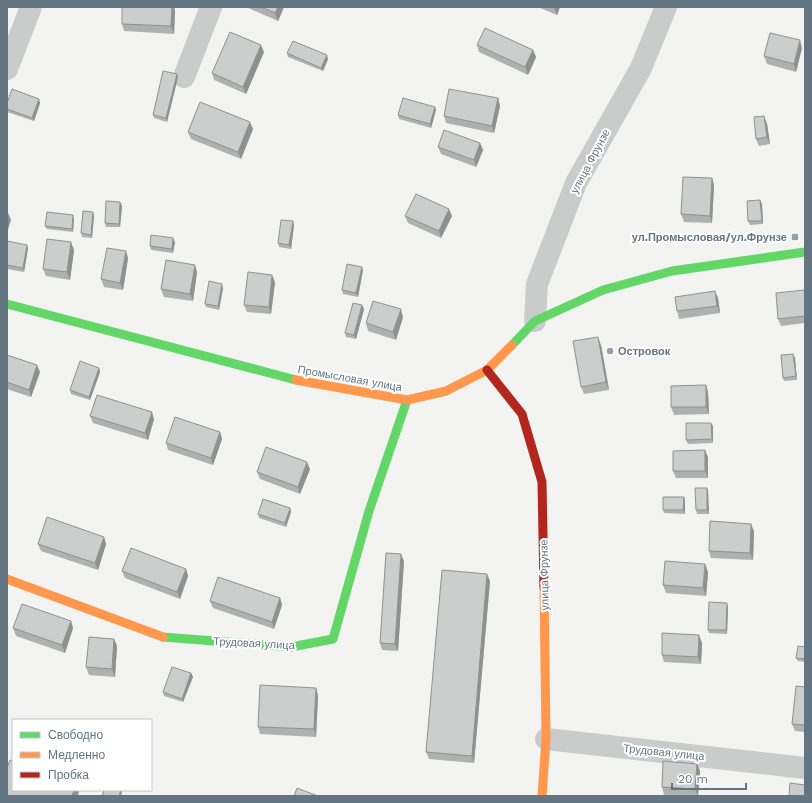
<svg xmlns="http://www.w3.org/2000/svg" width="812" height="803" font-family="'Work Sans',sans-serif">
<rect width="100%" height="100%" fill="#f3f3f1"/>
<g fill="none" stroke-linecap="round" stroke-linejoin="round">
<!-- street -->
<g stroke="#cacccc" stroke-width="22">
<path d="M7 69 31 7"/>
<path d="M184 77 211 7"/>
<path d="M535 321 537 284 576 183 641 68 666 7"/>
<path d="M546 739 805 768"/>
</g>
<!-- fast -->
<g stroke="#63d668" stroke-width="9">
<path d="M7 304 296 380"/>
<path d="M512 345 535 321 603 290 672 271 805 252"/>
<path d="M163 637 291 647 333 639 369 511 407 400"/>
</g>
<!-- slow -->
<g stroke="#ff974d" stroke-width="9">
<path d="M296 380 407 400 446 391 487 370 512 345"/>
<path d="M7 579 163 637"/>
<path d="M542 796 546 739 544 588"/>
</g>
<!-- jam -->
<path stroke="#b3261e" stroke-width="9" d="M487 370 522 414 542 482 544 588"/>
</g>
<!-- wall -->
<g fill="#afb1b0">
<path d="M246 7H284L278 21Z"/>
<path d="M538 7H560L557 15Z"/>
<path d="M175 10 174 34 124 31 122 24Z"/>
<path d="M477 45 533 50 536 57 528 75 479 52Z"/>
<path d="M802 48 796 72 767 64 764 56Z"/>
<path d="M264 52 246 94 214 80 212 73Z"/>
<path d="M287 53 328 59 323 71 288 57Z"/>
<path d="M178 77 167 122 154 118 153 115Z"/>
<path d="M498 98 500 106 494 133 446 123 444 116Z"/>
<path d="M39 99 40 103 34 121 7 112V103Z"/>
<path d="M435 107 436 110 431 128 399 119 398 115Z"/>
<path d="M764 116 767 124 770 144 759 146 756 139Z"/>
<path d="M253 129 241 159 191 139 188 132Z"/>
<path d="M480 143 483 150 476 167 441 154 438 147Z"/>
<path d="M712 178 714 185 712 223 684 222 681 214Z"/>
<path d="M760 200 762 204 763 224 750 225 748 221Z"/>
<path d="M120 202 122 206 120 227H106L105 223Z"/>
<path d="M93 212 94 216 92 238 82 237 81 233Z"/>
<path d="M405 216H452L441 238 408 223Z"/>
<path d="M74 219 73 232 47 229 45 226Z"/>
<path d="M293 221 294 225 291 249 279 247 278 243Z"/>
<path d="M7 241 28 248 24 272 7 269Z"/>
<path d="M175 242 173 253 151 250 150 246Z"/>
<path d="M74 250 70 280 46 276 43 269Z"/>
<path d="M126 251 128 258 123 290 104 287 101 279Z"/>
<path d="M363 270 358 297 343 294 342 290Z"/>
<path d="M197 272 193 301 164 297 161 289Z"/>
<path d="M275 282 271 314 247 312 244 305Z"/>
<path d="M223 288 219 310 206 307 205 304Z"/>
<path d="M805 290V323L781 326 778 319Z"/>
<path d="M718 298 720 313 679 319 677 311Z"/>
<path d="M362 305 364 309 356 339 346 337 345 333Z"/>
<path d="M403 317 396 340 368 331 366 323Z"/>
<path d="M601 345 609 390 584 394 581 387Z"/>
<path d="M7 355 40 372 31 397 7 389Z"/>
<path d="M795 358 797 380 784 381 783 378Z"/>
<path d="M99 368 100 372 90 400 71 394 70 390Z"/>
<path d="M706 385 708 392 709 414 674 415 671 407Z"/>
<path d="M90 416 154 419 148 440 93 423Z"/>
<path d="M713 426V443L688 444 686 440Z"/>
<path d="M220 432 222 439 213 465 168 450 166 443Z"/>
<path d="M708 457V478H676L673 471Z"/>
<path d="M310 469 300 494 260 479 257 472Z"/>
<path d="M707 488 708 491 709 514H697L696 510Z"/>
<path d="M684 497 685 500V514L664 513 663 510Z"/>
<path d="M290 508 291 512 286 527 259 518 258 514Z"/>
<path d="M754 531 753 560 711 558 709 551Z"/>
<path d="M104 537 106 544 98 570 41 551 38 544Z"/>
<path d="M404 561 398 651 382 650 380 643Z"/>
<path d="M705 564 708 572 706 596 666 593 663 585Z"/>
<path d="M186 569 188 576 180 599 125 578 122 571Z"/>
<path d="M490 581 474 763 429 759 426 752Z"/>
<path d="M280 598 282 605 274 629 213 608 210 601Z"/>
<path d="M728 607 727 634 709 633 708 630Z"/>
<path d="M71 621 73 628 65 653 16 636 13 628Z"/>
<path d="M114 639 117 646 115 677 89 675 86 667Z"/>
<path d="M702 643 701 664 664 662 662 655Z"/>
<path d="M805 647V662L798 661 796 658Z"/>
<path d="M191 673 193 677 183 702 164 696 163 692Z"/>
<path d="M805 687V732L795 731 792 724Z"/>
<path d="M316 688 318 696 316 737 260 734 258 727Z"/>
<path d="M697 764 700 771 698 796 664 795 662 787Z"/>
</g>
<!-- shaded-wall -->
<g fill="#8f9090">
<path d="M172 7H174L175 10 174 34 171 26Z"/>
<path d="M278 7H284L278 21 275 13Z"/>
<path d="M554 7H560L557 15 554 8Z"/>
<path d="M800 40 802 48 796 72 794 64Z"/>
<path d="M261 45 264 52 246 94 243 87Z"/>
<path d="M533 50 536 57 528 75 525 67Z"/>
<path d="M327 55 328 59 323 71 321 68Z"/>
<path d="M177 74 178 77 167 122 166 118Z"/>
<path d="M498 98 500 106 494 133 492 126Z"/>
<path d="M39 99 40 103 34 121 32 118Z"/>
<path d="M435 107 436 110 431 128 430 124Z"/>
<path d="M764 116 767 124 770 144 767 137Z"/>
<path d="M250 122 253 129 241 159 238 152Z"/>
<path d="M480 143 483 150 476 167 474 160Z"/>
<path d="M712 178 714 185 712 223 710 216Z"/>
<path d="M760 200 762 204 763 224 762 221Z"/>
<path d="M120 202 122 206 120 227 119 224Z"/>
<path d="M449 209 452 216 441 238 439 231Z"/>
<path d="M93 212 94 216 92 238 91 235Z"/>
<path d="M8 213 11 220 7 233V217Z"/>
<path d="M73 215 74 219 73 232 72 229Z"/>
<path d="M293 221 294 225 291 249 289 245Z"/>
<path d="M173 238 175 242 173 253 172 249Z"/>
<path d="M71 242 74 250 70 280 67 272Z"/>
<path d="M27 245 28 248 24 272 23 268Z"/>
<path d="M126 251 128 258 123 290 120 283Z"/>
<path d="M195 265 197 272 193 301 190 294Z"/>
<path d="M362 267 363 270 358 297 356 293Z"/>
<path d="M272 275 275 282 271 314 269 307Z"/>
<path d="M222 284 223 288 219 310 218 306Z"/>
<path d="M715 291 718 298 720 313 717 306Z"/>
<path d="M362 305 364 309 356 339 354 335Z"/>
<path d="M401 309 403 317 396 340 393 332Z"/>
<path d="M598 337 601 345 609 390 606 382Z"/>
<path d="M793 354 795 358 797 380 796 376Z"/>
<path d="M37 365 40 372 31 397 29 390Z"/>
<path d="M99 368 100 372 90 400 89 397Z"/>
<path d="M706 385 708 392 709 414 706 407Z"/>
<path d="M152 412 154 419 148 440 145 433Z"/>
<path d="M711 423 713 426V443L712 439Z"/>
<path d="M220 432 222 439 213 465 211 458Z"/>
<path d="M705 450 708 457V478L705 471Z"/>
<path d="M307 462 310 469 300 494 298 487Z"/>
<path d="M707 488 708 491 709 514 707 510Z"/>
<path d="M684 497 685 500V514L683 510Z"/>
<path d="M290 508 291 512 286 527 285 523Z"/>
<path d="M751 524 754 531 753 560 750 553Z"/>
<path d="M104 537 106 544 98 570 95 563Z"/>
<path d="M401 554 404 561 398 651 395 644Z"/>
<path d="M705 564 708 572 706 596 703 588Z"/>
<path d="M186 569 188 576 180 599 177 592Z"/>
<path d="M487 574 490 581 474 763 472 756Z"/>
<path d="M280 598 282 605 274 629 272 622Z"/>
<path d="M727 603 728 607 727 634 726 630Z"/>
<path d="M71 621 73 628 65 653 62 645Z"/>
<path d="M699 635 702 643 701 664 698 657Z"/>
<path d="M114 639 117 646 115 677 112 669Z"/>
<path d="M191 673 193 677 183 702 182 699Z"/>
<path d="M316 688 318 696 316 737 314 729Z"/>
<path d="M697 764 700 771 698 796 695 789Z"/>
<path d="M74 790H79V791L78 796H72Z"/>
<path d="M121 790 122 793 121 796H119Z"/>
</g>
<!-- building -->
<g fill="#cccecd" stroke="#8f9090">
<path d="M122 7H172L171 26 122 24Z"/>
<path d="M261 7H278L275 13Z"/>
<path d="M485 28 533 50 525 67 477 45Z"/>
<path d="M230 32 261 45 243 87 212 73Z"/>
<path d="M770 33 800 40 794 64 764 56Z"/>
<path d="M293 41 327 55 321 68 287 53Z"/>
<path d="M163 71 177 74 166 118 153 115Z"/>
<path d="M12 89 39 99 32 118 7 109V103Z"/>
<path d="M449 89 498 98 492 126 444 116Z"/>
<path d="M403 98 435 107 430 124 398 115Z"/>
<path d="M200 102 250 122 238 152 188 132Z"/>
<path d="M764 116 767 137 756 139 754 117Z"/>
<path d="M444 130 480 143 474 160 438 147Z"/>
<path d="M683 177 712 178 710 216 681 214Z"/>
<path d="M416 194 449 209 439 231 405 216Z"/>
<path d="M760 200 762 221H748L747 201Z"/>
<path d="M106 201 120 202 119 224 105 223Z"/>
<path d="M83 211 93 212 91 235 81 233Z"/>
<path d="M47 212 73 215 72 229 45 226Z"/>
<path d="M281 220 293 221 289 245 278 243Z"/>
<path d="M151 235 173 238 172 249 150 246Z"/>
<path d="M47 239 71 242 67 272 43 269Z"/>
<path d="M7 241 27 245 23 268 7 265Z"/>
<path d="M107 248 126 251 120 283 101 279Z"/>
<path d="M166 260 195 265 190 294 161 289Z"/>
<path d="M347 264 362 267 356 293 342 290Z"/>
<path d="M248 272 272 275 269 307 244 305Z"/>
<path d="M209 281 222 284 218 306 205 304Z"/>
<path d="M805 290V316L778 319 776 293Z"/>
<path d="M715 291 717 306 677 311 675 297Z"/>
<path d="M373 301 401 309 393 332 366 323Z"/>
<path d="M353 303 362 305 354 335 345 333Z"/>
<path d="M598 337 606 382 581 387 573 341Z"/>
<path d="M793 354 796 376 783 378 781 355Z"/>
<path d="M7 355 37 365 29 390 7 382Z"/>
<path d="M80 361 99 368 89 397 70 390Z"/>
<path d="M706 385V407H671V386Z"/>
<path d="M97 395 152 412 145 433 90 416Z"/>
<path d="M175 417 220 432 211 458 166 443Z"/>
<path d="M686 423H711L712 439 686 440Z"/>
<path d="M266 447 307 462 298 487 257 472Z"/>
<path d="M705 450V471H673V451Z"/>
<path d="M695 488H707V510H696Z"/>
<path d="M663 497H684L683 510H663Z"/>
<path d="M263 499 290 508 285 523 258 514Z"/>
<path d="M47 517 104 537 95 563 38 544Z"/>
<path d="M710 521 751 524 750 553 709 551Z"/>
<path d="M131 548 186 569 177 592 122 571Z"/>
<path d="M386 553 401 554 395 644 380 643Z"/>
<path d="M665 561 705 564 703 588 663 585Z"/>
<path d="M442 570 487 574 472 756 426 752Z"/>
<path d="M218 577 280 598 272 622 210 601Z"/>
<path d="M709 602 727 603 726 630H708Z"/>
<path d="M22 604 71 621 62 645 13 628Z"/>
<path d="M662 633 699 635 698 657 662 655Z"/>
<path d="M89 637 114 639 112 669 86 667Z"/>
<path d="M798 646 805 647V659L796 658Z"/>
<path d="M172 667 191 673 182 699 163 692Z"/>
<path d="M260 685 316 688 314 729 258 727Z"/>
<path d="M796 686 805 687V725L792 724Z"/>
<path d="M10 760 13 761V790H74L72 796H7V768Z"/>
<path d="M663 761 697 764 695 789 662 787Z"/>
<path d="M790 783 805 785V796H789Z"/>
<path d="M297 788 318 796H294Z"/>
<path d="M104 790H121L119 796H102Z"/>
</g>
<!-- markers -->
<g fill="#95a1a8" stroke="#fff" stroke-width="1.5">
<rect x="791" y="233" width="8" height="8" rx="2"/>
<circle cx="610" cy="351" r="4"/>
</g>
<g text-anchor="middle" stroke-width="4" stroke-linejoin="round" paint-order="stroke">
<!-- street labels -->
<g font-size="11" fill="#637581" stroke="#fff">
<text transform="translate(590 161) rotate(-62)" y="4">улица Фрунзе</text>
<text transform="translate(350 378) rotate(10)" y="4">Промысловая улица</text>
<text transform="translate(544 575) rotate(-91)" y="4">улица Фрунзе</text>
<text transform="translate(254 643) rotate(3)" y="4">Трудовая улица</text>
<text transform="translate(664 752) rotate(6)" y="4">Трудовая улица</text>
</g>
<!-- poi labels -->
<g font-size="11" font-weight="bold" fill="#637581" stroke="#fff" text-anchor="end">
<text x="787" y="241">ул.Промысловая/ул.Фрунзе</text>
<text x="618" y="355" text-anchor="start">Островок</text>
</g>
</g>
<!-- border -->
<rect width="812" height="803" fill="none" stroke="#637581" stroke-width="16"/>
<!-- legend -->
<rect x="12" y="719" width="140" height="72" fill="#ffffff" stroke="#c1c8cd"/>
<rect x="20" y="732" width="20" height="6" fill="#63d668" stroke="#c1c8cd"/>
<text x="48" y="739" font-size="12" fill="#637581">Свободно</text>
<rect x="20" y="752" width="20" height="6" fill="#ff974d" stroke="#c1c8cd"/>
<text x="48" y="759" font-size="12" fill="#637581">Медленно</text>
<rect x="20" y="772" width="20" height="6" fill="#b3261e" stroke="#c1c8cd"/>
<text x="48" y="779" font-size="12" fill="#637581">Пробка</text>
<!-- scale -->
<path d="M672 783v6h74v-6" fill="none" stroke="#637581" stroke-width="2"/>
<text x="678" y="783" font-size="12" fill="#637581" stroke="#ffffff" stroke-width="3" paint-order="stroke">20 m</text>
</svg>
